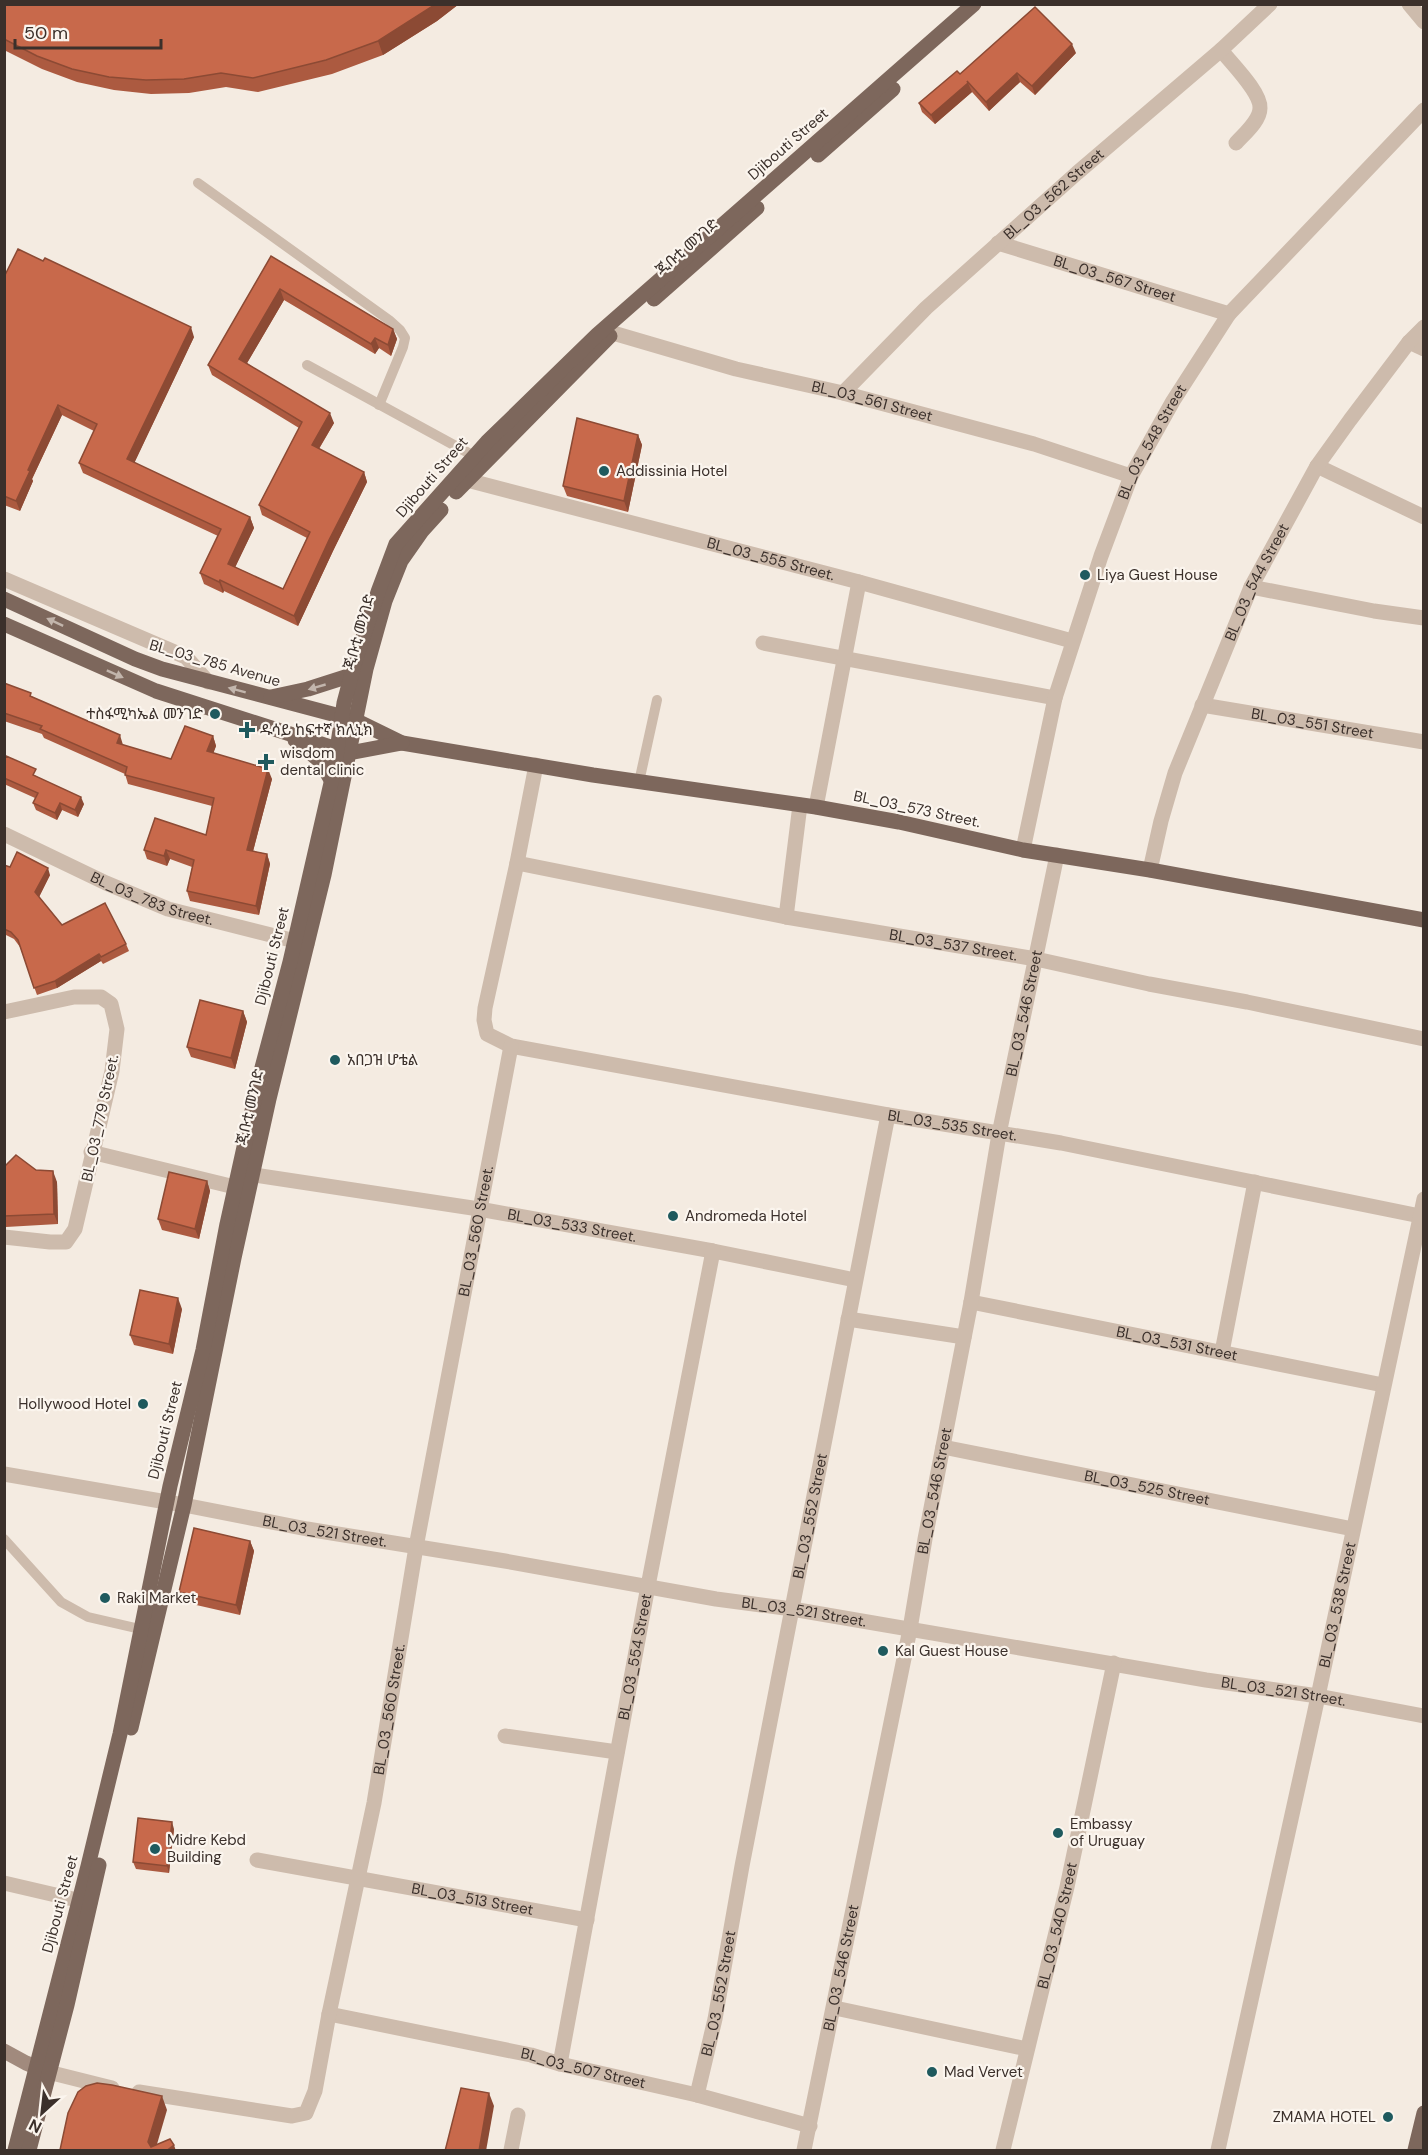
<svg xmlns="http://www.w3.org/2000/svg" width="1428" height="2155" font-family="'DM Sans','Noto Sans Ethiopic',sans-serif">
<rect width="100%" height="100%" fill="#f4ebe1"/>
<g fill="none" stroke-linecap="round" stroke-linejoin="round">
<!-- lane -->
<g stroke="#cdbbac" stroke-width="10">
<path d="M198 183 389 320 400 330 405 338 403 347 379 405"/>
<path d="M307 365 474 456"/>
<path d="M639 782 657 700"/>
<path d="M4 1539 61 1602 88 1617 140 1629"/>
</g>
<!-- street -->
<g stroke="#cdbbac" stroke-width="15">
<path d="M1409 4 1424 22"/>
<path d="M1221 50C1231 63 1261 92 1260 108 1260 121 1244 134 1236 143"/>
<path id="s1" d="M998 243 1229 314"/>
<path id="s2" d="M613 333 736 369 843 393 1034 444 1131 476"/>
<path d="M1409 342 1424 349"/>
<path id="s3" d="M843 393 926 308 1077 173 1221 50 1270 4"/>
<path d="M1317 466 1424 517"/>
<path id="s4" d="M467 480 859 582 1072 641"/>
<path d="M4 579 186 657 208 682"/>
<path d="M1251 587 1374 611 1424 618"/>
<path d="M763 643 1055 698"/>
<path id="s5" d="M1202 705 1424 742"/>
<path id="s6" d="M536 765 517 863 485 1008 484 1020 487 1034 511 1046 888 1115 1061 1143 1420 1216"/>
<path d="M816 807 859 582"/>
<path id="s7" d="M4 834 106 883 168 909 307 944"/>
<path id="s8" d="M1023 850 1055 698 1101 556 1131 476 1173 401 1229 314 1424 110"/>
<path id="s9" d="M517 863 786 917 1036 959 1149 984 1247 1002 1424 1039"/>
<path id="s10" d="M1150 870 1161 821 1175 773 1251 587 1317 466 1350 420 1409 342 1424 327"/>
<path d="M786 917 800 805"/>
<path d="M4 1012 74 997H101L111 1004 117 1029 112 1071 75 1229 66 1242H50L4 1237"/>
<path d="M91 1152 247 1190"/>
<path id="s11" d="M254 1175 479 1209 713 1251 855 1280"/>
<path id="s12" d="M971 1302 1383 1385"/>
<path d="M848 1319 964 1337"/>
<path d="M1222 1352 1255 1182"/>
<path id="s13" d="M943 1447 1353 1529"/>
<path id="s14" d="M4 1474 184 1505 307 1529 505 1561 716 1599 792 1609 1206 1680 1318 1696 1424 1716"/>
<path d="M505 1736 617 1752"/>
<path id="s15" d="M257 1860 587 1920"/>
<path d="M4 1883 90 1903"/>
<path d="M835 2008 1027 2049"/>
<path id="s16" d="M329 2014 531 2055 560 2064 697 2095 810 2126"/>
<path id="s17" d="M560 2064 648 1586 713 1251"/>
<path d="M48 2072 112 2088"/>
<path id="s18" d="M139 2092 292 2116 306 2113 315 2091 329 2014 374 1803 416 1547 511 1046"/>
<path id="s19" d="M697 2095 715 2019 742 1866 888 1115"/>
<path d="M511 2150 518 2115"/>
<path id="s20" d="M804 2150 910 1629 925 1539 971 1302 999 1134 1057 855"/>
<path id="s21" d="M1003 2150 1067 1887 1114 1663"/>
<path id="s22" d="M1218 2150 1314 1715 1424 1199"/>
</g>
<!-- secondary -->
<path stroke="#a18a7d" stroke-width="15" d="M4 2051 26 2063 48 2072"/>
<!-- primary -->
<g stroke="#7d675c" stroke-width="15">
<path d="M818 155 893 89"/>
<path d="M654 299 757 208"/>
<path d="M456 492 610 336"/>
<path d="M4 599 135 659 162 669 355 720 402 743 593 775 816 807 899 822 1023 850 1150 870 1424 920"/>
<path d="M4 624 156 691 349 753 402 743"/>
<path d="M271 697 308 689 358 673"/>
<path d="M295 740 320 761 334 785"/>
<path d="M131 1728 184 1505 234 1258 269 1099 324 875 366 669 385 601 401 561 422 531 441 510"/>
<path d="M15 2150 88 1866 120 1734 170 1486 203 1350 227 1224 259 1079 290 962 334 770 344 703 356 658 378 592 396 544 487 442 597 335 974 4"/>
<path d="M29 2150 67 2005 99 1865"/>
<path d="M1415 2150 1424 2113"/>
</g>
</g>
<!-- wall -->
<g fill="#ac5a40">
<path d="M4 4H459L437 21 383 55 332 74 258 92 226 87 189 93 151 94 114 90 77 82 42 69 4 50Z"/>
<path d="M1076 53 1035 95 1020 82 989 111 972 92 935 124 922 112 919 103 960 74Z"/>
<path d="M271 256 393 329 397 339 391 356 379 348 375 354 284 300 247 363 334 423 319 449 364 472 367 482 333 551 298 626 224 591 223 593 204 584 200 573 218 536 83 473 79 463 94 431 62 415 32 479 33 481 20 511 4 505V277L194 337 134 463 250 517 254 528 235 567 283 589 307 538 262 515 259 505 299 428 212 375 208 365Z"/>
<path d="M638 435 642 445 628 512 567 496 563 486Z"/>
<path d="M4 683 33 697 123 745 171 759 213 736 216 746 213 753 272 779 253 851 267 854 270 864 259 915 190 901 187 891 192 867 170 859 167 866 147 859 144 850 206 835 212 806 128 784 125 774 44 738 42 734 4 721Z"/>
<path d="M4 759 38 777 84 804 78 817 62 810 57 820 36 810 33 803 35 798 4 784Z"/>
<path d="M4 865 10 867 50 875 39 897 62 925 126 944 129 951 103 964 101 961 57 988 37 995 20 947 14 939 4 934Z"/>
<path d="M243 1011 247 1022 235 1069 191 1057 187 1047Z"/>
<path d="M4 1167 36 1170 57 1182 58 1224 6 1227 4 1223Z"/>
<path d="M207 1181 210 1191 199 1239 162 1230 158 1219Z"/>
<path d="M182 1309 173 1354 134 1345 130 1335Z"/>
<path d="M250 1541 254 1551 240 1615 183 1602 179 1592Z"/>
<path d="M174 1829 169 1873 136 1869 133 1862Z"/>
</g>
<!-- shaded-wall -->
<g fill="#8c4a34">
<path d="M436 4H459L437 21 383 55 378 41Z"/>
<path d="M1072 44 1076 53 1035 95 1032 86Z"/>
<path d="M1017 73 1020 82 989 111 986 102Z"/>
<path d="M968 83 972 92 935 124 931 115Z"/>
<path d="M280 289 284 300 243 370 239 359Z"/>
<path d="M191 327 194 337 131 470 127 459Z"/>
<path d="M393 329 397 339 391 356 388 345Z"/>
<path d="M375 338 379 348 375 354 371 344Z"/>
<path d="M58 405 62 415 32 479 33 481 20 511 16 501 28 470Z"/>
<path d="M330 413 334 423 315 455 312 445Z"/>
<path d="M638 435 642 445 628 512 624 501Z"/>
<path d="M364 472 367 482 333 551 298 626 294 616 329 540Z"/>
<path d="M250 517 254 528 232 574 228 564Z"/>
<path d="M220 580 224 591 223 593 219 582Z"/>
<path d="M120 735 123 745 117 743Z"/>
<path d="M213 736 216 746 211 760 207 751Z"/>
<path d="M268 769 272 779 251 859 247 850Z"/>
<path d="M81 797 84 804 78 817 75 810Z"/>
<path d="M60 803 62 810 57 820 55 813Z"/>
<path d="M166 850 170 859 167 866 164 856Z"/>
<path d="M267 854 270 864 259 915 256 906Z"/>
<path d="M48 868 50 875 38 899 35 892Z"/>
<path d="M99 954 101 961 57 988 55 981Z"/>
<path d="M243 1011 247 1022 235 1069 231 1058Z"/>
<path d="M53 1171 57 1182 58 1224 54 1214Z"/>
<path d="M207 1181 210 1191 199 1239 195 1229Z"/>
<path d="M178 1298 182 1309 173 1354 169 1344Z"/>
<path d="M250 1541 254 1551 240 1615 236 1605Z"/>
<path d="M172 1822 174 1829 169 1873 167 1866Z"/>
<path d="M489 2093 494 2106 486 2151H479Z"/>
<path d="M162 2096 167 2110 155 2151H151L148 2142Z"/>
<path d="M174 2145 176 2151H166Z"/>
</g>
<!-- building -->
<g fill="#c8694b" stroke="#8c4a34" stroke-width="1.5">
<path d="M4 4H436L378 41 326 60 253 78 221 73 184 79 146 80 109 77 72 69 37 56 4 39Z"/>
<path d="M1035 7 1072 44 1032 86 1017 73 986 102 967 81 968 83 931 115 919 103 957 71 960 74Z"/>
<path d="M18 249 43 261 45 258 191 327 127 459 250 517 228 564 283 589 310 532 259 505 302 422 208 365 271 256 393 329 388 345 375 338 371 344 280 289 239 359 330 413 312 445 364 472 329 540 294 616 220 580 219 582 200 573 221 529 79 463 97 424 58 405 28 470 30 471 16 501 4 496V277Z"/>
<path d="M577 418 638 435 624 501 563 486Z"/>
<path d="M4 683 31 693 30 696 120 735 117 743 171 759 185 726 213 736 207 751 268 769 247 850 267 854 256 906 187 891 194 860 166 850 164 856 144 850 155 818 206 835 214 798 125 775 127 767 40 729 42 726 4 713Z"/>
<path d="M6 756 36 769 33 775 81 797 75 810 60 803 55 813 33 803 38 793 4 778V759Z"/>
<path d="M17 852 48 868 35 892 62 925 105 903 126 944 101 957 99 954 55 981 34 988 18 940 11 932 4 929V865L10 867Z"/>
<path d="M200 1000 243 1011 231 1058 187 1047Z"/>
<path d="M16 1155 36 1170 53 1171 54 1214 4 1216V1167Z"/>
<path d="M169 1172 207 1181 195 1229 158 1219Z"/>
<path d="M140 1290 178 1298 169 1344 130 1335Z"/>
<path d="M194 1528 250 1541 236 1605 179 1592Z"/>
<path d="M138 1818 172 1822 167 1866 133 1862Z"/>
<path d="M97 2083 112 2085 162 2096 148 2142 151 2147 170 2139 174 2145 166 2151 60 2150 68 2113 78 2092 86 2086Z"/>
<path d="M461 2088 489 2093 479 2151H445Z"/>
</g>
<!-- one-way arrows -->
<defs><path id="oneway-solid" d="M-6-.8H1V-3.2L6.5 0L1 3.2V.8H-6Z" transform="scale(1.5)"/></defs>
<g fill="#c2b5ac">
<use href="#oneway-solid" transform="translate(55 622) rotate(-155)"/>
<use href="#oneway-solid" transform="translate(115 674) rotate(24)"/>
<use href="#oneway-solid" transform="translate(317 687) rotate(164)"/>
<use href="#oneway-solid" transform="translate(237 690) rotate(-165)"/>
</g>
<!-- markers -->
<g fill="#1f5a5e" stroke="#fbf5ee" stroke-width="2">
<circle cx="604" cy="471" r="6"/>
<circle cx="1085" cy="575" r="6"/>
<circle cx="215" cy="714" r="6"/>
<path d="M244 721h6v6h6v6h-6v6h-6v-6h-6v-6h6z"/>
<path d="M263 753h6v6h6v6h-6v6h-6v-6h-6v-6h6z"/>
<circle cx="335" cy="1060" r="6"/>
<circle cx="673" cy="1216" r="6"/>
<circle cx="143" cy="1404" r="6"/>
<circle cx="105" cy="1598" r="6"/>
<circle cx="883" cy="1651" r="6"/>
<circle cx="1058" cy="1833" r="6"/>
<circle cx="155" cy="1849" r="6"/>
<circle cx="932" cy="2072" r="6"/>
<circle cx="1388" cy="2117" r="6"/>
</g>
<g text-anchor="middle" stroke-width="4.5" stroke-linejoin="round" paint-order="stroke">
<!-- street labels -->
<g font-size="15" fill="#3b302b" stroke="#fbf5ee">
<text transform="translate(788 144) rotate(-41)" y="5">Djibouti Street</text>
<text dy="5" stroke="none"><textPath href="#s3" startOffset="290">BL_03_562 Street</textPath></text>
<text transform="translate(687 247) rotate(-41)" y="5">ጂቡቲ መንገድ</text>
<text dy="5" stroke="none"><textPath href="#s1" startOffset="122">BL_03_567 Street</textPath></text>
<text dy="5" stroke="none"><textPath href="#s2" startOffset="268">BL_03_561 Street</textPath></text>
<text dy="5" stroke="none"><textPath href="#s8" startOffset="430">BL_03_548 Street</textPath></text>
<text transform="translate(432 477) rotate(-49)" y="5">Djibouti Street</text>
<text dy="5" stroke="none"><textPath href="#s4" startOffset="314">BL_03_555 Street.</textPath></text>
<text dy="5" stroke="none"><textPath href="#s10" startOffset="308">BL_03_544 Street</textPath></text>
<text transform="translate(359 632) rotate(-74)" y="5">ጂቡቲ መንገድ</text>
<text transform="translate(215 663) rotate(16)" y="5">BL_03_785 Avenue</text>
<text dy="5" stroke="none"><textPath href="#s5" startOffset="112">BL_03_551 Street</textPath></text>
<text transform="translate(917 809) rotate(12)" y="5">BL_03_573 Street.</text>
<text dy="5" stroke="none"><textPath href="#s7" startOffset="162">BL_03_783 Street.</textPath></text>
<text dy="5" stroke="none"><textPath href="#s9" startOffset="444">BL_03_537 Street.</textPath></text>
<text transform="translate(272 956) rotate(-76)" y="5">Djibouti Street</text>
<text dy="5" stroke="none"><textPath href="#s20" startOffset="1158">BL_03_546 Street</textPath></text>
<text transform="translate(250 1107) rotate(-77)" y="5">ጂቡቲ መንገድ</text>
<text transform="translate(100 1118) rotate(-78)" y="5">BL_03_779 Street.</text>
<text dy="5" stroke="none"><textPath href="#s6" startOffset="750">BL_03_535 Street.</textPath></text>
<text dy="5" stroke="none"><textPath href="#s11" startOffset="322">BL_03_533 Street.</textPath></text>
<text dy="5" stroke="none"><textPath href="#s18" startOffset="1068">BL_03_560 Street.</textPath></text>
<text dy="5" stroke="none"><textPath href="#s12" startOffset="210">BL_03_531 Street</textPath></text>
<text transform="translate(165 1430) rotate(-76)" y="5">Djibouti Street</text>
<text dy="5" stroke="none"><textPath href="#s13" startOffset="208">BL_03_525 Street</textPath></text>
<text dy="5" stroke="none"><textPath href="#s20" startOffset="672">BL_03_546 Street</textPath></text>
<text dy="5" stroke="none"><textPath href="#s19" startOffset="590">BL_03_552 Street</textPath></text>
<text dy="5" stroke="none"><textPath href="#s14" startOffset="326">BL_03_521 Street.</textPath></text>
<text dy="5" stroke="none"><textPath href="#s22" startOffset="558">BL_03_538 Street</textPath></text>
<text dy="5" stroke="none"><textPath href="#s14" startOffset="812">BL_03_521 Street.</textPath></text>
<text dy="5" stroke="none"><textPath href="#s17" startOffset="414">BL_03_554 Street</textPath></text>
<text dy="5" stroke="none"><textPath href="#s14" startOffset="1298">BL_03_521 Street.</textPath></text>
<text dy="5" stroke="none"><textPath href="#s18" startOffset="582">BL_03_560 Street.</textPath></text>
<text dy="5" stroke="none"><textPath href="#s15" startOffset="219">BL_03_513 Street</textPath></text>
<text transform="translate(60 1904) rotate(-75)" y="5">Djibouti Street</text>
<text dy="5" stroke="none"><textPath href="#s21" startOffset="231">BL_03_540 Street</textPath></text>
<text dy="5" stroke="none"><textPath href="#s20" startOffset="186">BL_03_546 Street</textPath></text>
<text dy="5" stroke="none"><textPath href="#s19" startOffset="104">BL_03_552 Street</textPath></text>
<text dy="5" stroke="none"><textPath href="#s16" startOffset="260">BL_03_507 Street</textPath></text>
</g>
<!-- poi labels -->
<g font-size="15" fill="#3b302b" stroke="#fbf5ee" text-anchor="start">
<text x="616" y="476">Addissinia Hotel</text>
<text x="1097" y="580">Liya Guest House</text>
<text x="203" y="719" text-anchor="end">ተስፋሚካኤል መንገድ</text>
<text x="260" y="735">ዱሳይ ከፍተኛ ክሊኒክ</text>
<text x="280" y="758">wisdom<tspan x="280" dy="17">dental clinic</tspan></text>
<text x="347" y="1065">አበጋዝ ሆቴል</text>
<text x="685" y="1221">Andromeda Hotel</text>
<text x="131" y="1409" text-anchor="end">Hollywood Hotel</text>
<text x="117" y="1603">Raki Market</text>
<text x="895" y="1656">Kal Guest House</text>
<text x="1070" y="1829">Embassy<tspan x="1070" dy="17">of Uruguay</tspan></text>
<text x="167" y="1845">Midre Kebd<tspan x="167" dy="17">Building</tspan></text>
<text x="944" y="2077">Mad Vervet</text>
<text x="1376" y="2122" text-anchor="end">ZMAMA HOTEL</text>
</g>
</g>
<!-- border -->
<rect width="1428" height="2155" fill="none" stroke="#3b302b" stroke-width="12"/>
<!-- north arrow -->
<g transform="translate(42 2113) rotate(207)" stroke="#fbf5ee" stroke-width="4.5" paint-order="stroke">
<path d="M0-4.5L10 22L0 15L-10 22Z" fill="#3b302b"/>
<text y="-9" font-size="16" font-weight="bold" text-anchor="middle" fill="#3b302b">N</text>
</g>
<!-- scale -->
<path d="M15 39v9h146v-9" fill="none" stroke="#3b302b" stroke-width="3"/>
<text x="24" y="39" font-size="18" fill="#3b302b" stroke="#fbf5ee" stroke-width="4.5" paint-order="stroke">50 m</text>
</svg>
